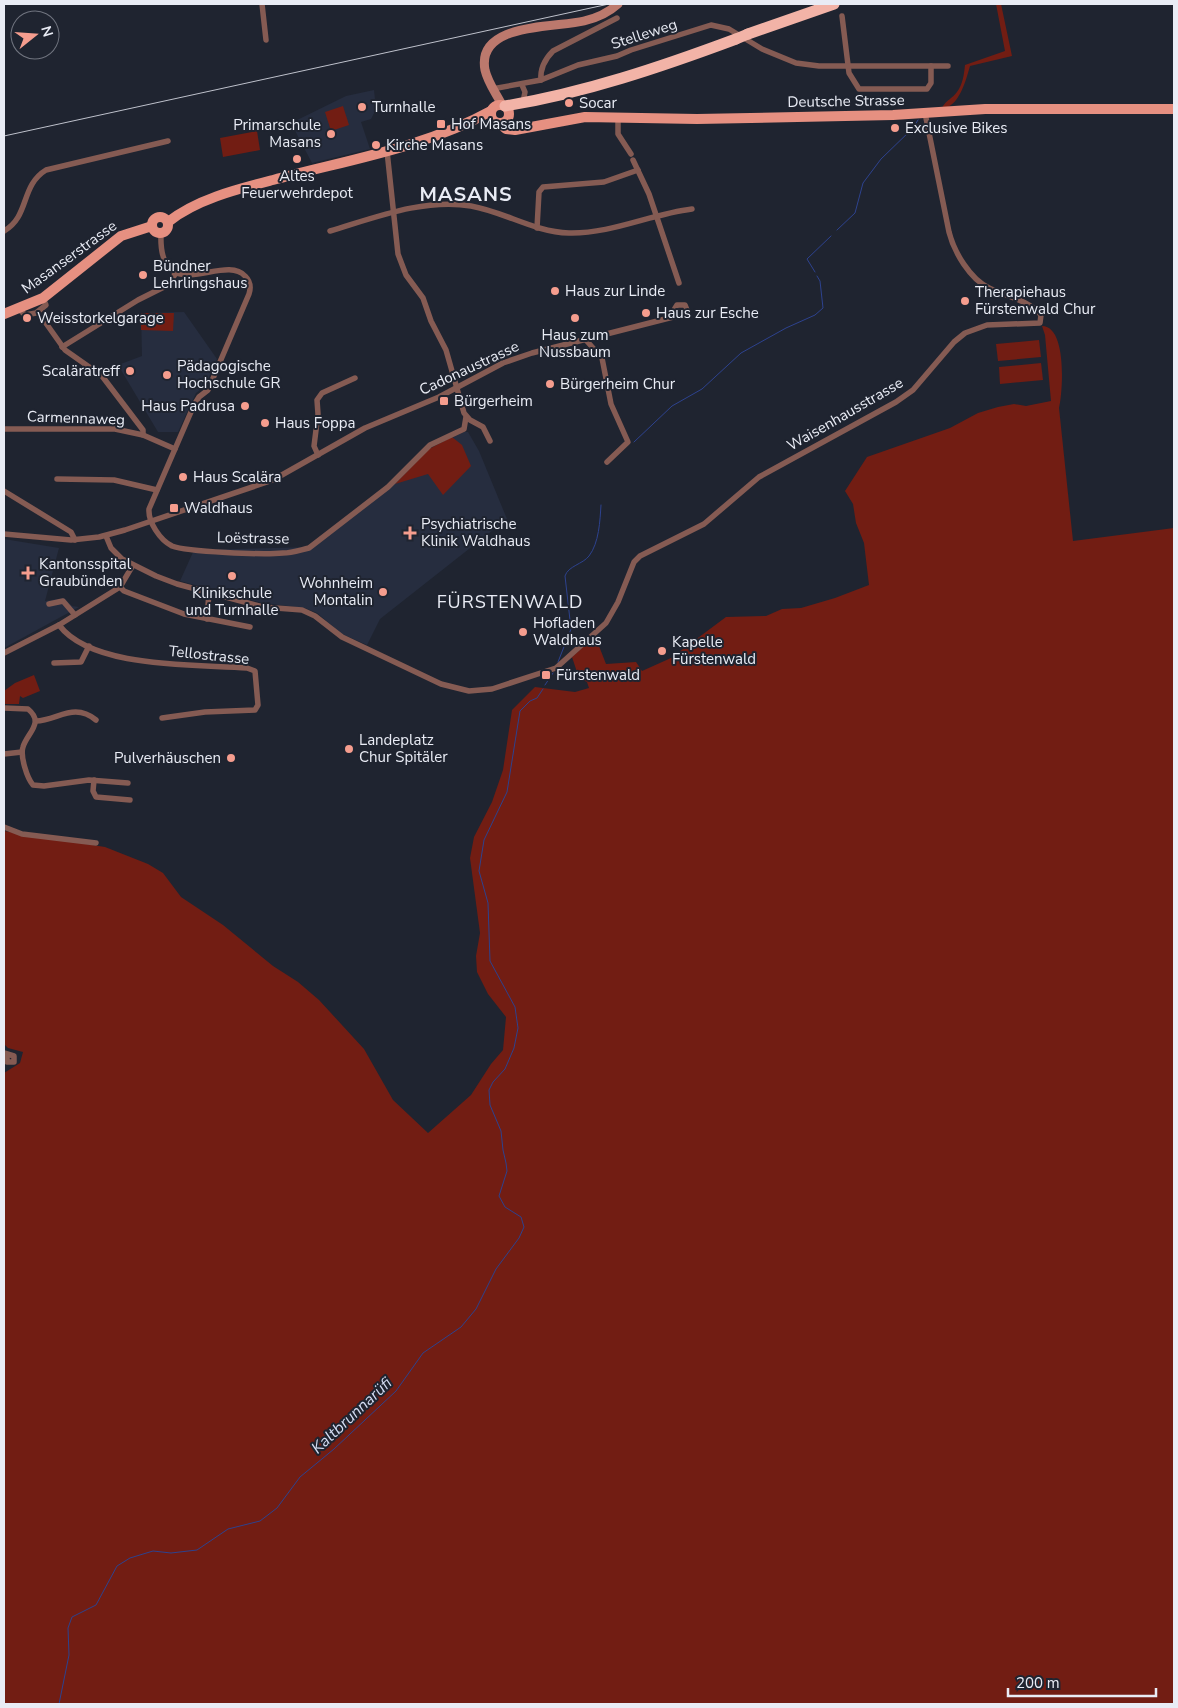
<svg xmlns="http://www.w3.org/2000/svg" width="1178" height="1708" font-family="'Nunito Sans',sans-serif">
<rect width="100%" height="100%" fill="#1f2430"/>
<!-- built -->
<g fill="#262d3f">
<path d="M374 90 376 109 371 119 361 122 370 149 312 163 291 123 346 96Z"/>
<path d="M184 312 217 359 205 386 196 393 178 432H158L118 365 142 356 141 313Z"/>
<path d="M464 432H468L479 451 507 519 380 619 367 645 342 634 317 613 305 608 262 603 180 581 194 550 313 547 429 449Z"/>
<path d="M4 539 59 548 45 601 64 598 72 606 79 607 4 648Z"/>
</g>
<!-- green -->
<g fill="#721d13">
<path d="M996 4H1001L1012 56 970 66C966 80 959 108 941 109 947 99 952 99 957 92 963 84 964 74 965 65L1005 51Z"/>
<path d="M343 106 349 125 331 131 325 112Z"/>
<path d="M257 131 260 150 223 157 220 138Z"/>
<path d="M141 313H174L173 331 141 330Z"/>
<path d="M1042 326C1067 326 1063 391 1059 408L1073 541 1174 528V1704H4V1073L20 1063 23 1052 8 1048 4 1044V990H7H4V831L105 847 148 864 163 873 181 897 223 925 273 966 298 982 319 1000 364 1049 393 1100 428 1133 471 1095 491 1064 503 1050 506 1017 488 994 477 972 476 956 480 933 470 858 474 837 492 802 503 770 512 710 535 687 575 692 589 688 587 682 579 678 572 657 583 647 597 641 606 664 636 662 642 671 671 658 726 617 766 616 782 609 801 608 835 598 869 585 864 543 856 523 853 504 845 491 867 457 950 428 978 413 998 407 1014 404 1026 406 1051 401 1045 335Z"/>
<path d="M1039 340 1041 357 998 361 996 344Z"/>
<path d="M1041 363 1043 380 1000 384 999 367Z"/>
<path d="M452 437 462 445 471 466 443 495 428 474 395 484 429 449Z"/>
<path d="M34 675 40 691 23 698 20 696 19 704H4V691L15 683Z"/>
</g>
<g fill="none" stroke-linecap="round" stroke-linejoin="round">
<!-- stream -->
<g stroke="#2d428e" stroke-width="1">
<path d="M837 230 855 213 863 183 881 159 913 128 918 120"/>
<path d="M815 272 807 259 831 236"/>
<path d="M634 442 672 406 702 389 741 353 786 328 815 315 823 308 820 281 817 276"/>
<path d="M558 662 571 629 565 576C568 566 583 564 589 556 599 543 600 521 601 505"/>
<path d="M545 685 553 673"/>
<path d="M59 1704 69 1655 68 1628 72 1617 96 1605 117 1566 130 1558 153 1551 171 1553 197 1550 228 1529 260 1521 277 1508 300 1477 334 1449 396 1391 423 1353 461 1327 476 1309 496 1269 519 1238 524 1227 521 1217 505 1207 499 1196 507 1171 506 1163 503 1150 501 1131 490 1105 489 1090 493 1082 505 1069 514 1048 518 1028 515 1007 490 961 488 903 479 871 484 840 507 792 520 711 530 701 537 698 543 689"/>
</g>
<!-- street -->
<g stroke="#855b53" stroke-width="5.5">
<path d="M262 4 266 40"/>
<path d="M842 16 849 73 859 89H927L931 83V66"/>
<path d="M541 80C540 69 545 59 553 51L617 18"/>
<path d="M522 85 525 92 523 102"/>
<path d="M492 89 541 80 578 65 617 56 631 50 711 25 729 29 762 49 796 63 819 66H948"/>
<path d="M618 117V134L631 154"/>
<path d="M387 151 398 254 406 275 423 298 431 321 446 350 464 413 470 420 483 427 490 441"/>
<path d="M633 160 649 194 679 283"/>
<path d="M537 228 539 192 543 187 604 182 638 170"/>
<path d="M4 231C30 216 20 186 46 170L168 141"/>
<path d="M330 231C374 218 424 198 471 206 505 212 534 232 569 233 611 234 651 214 692 209"/>
<path d="M161 233C158 310 224 252 245 276 250 281 251 288 249 294L208 390 199 397 194 405 149 509C148 522 160 540 172 546 187 552 264 555 283 553 292 553 300 550 309 548L388 487 430 445 464 429 466 417"/>
<path d="M19 309 25 315 36 313 46 305 43 298"/>
<path d="M43 319 65 350 102 376 143 430V435"/>
<path d="M585 339 602 358 611 404 628 442 607 462"/>
<path d="M62 347 138 300 168 285 176 273"/>
<path d="M4 429H115L143 435 175 449"/>
<path d="M318 455 314 446 318 414 317 400 322 393 355 378"/>
<path d="M57 479 114 480 157 490"/>
<path d="M4 491 71 532 75 540"/>
<path d="M4 534 71 540 99 537 125 530 273 480 365 428 439 397 503 363 532 353 681 315 687 310 685 305H677L669 318"/>
<path d="M106 536 111 548 122 559 156 576 177 584 263 607 302 610 315 616 342 637 441 684 469 691 492 689 556 668 606 623 618 602 634 562 640 556 704 524 759 477 896 402 913 390 954 342 965 333 987 325 1040 323 1041 315C1028 300 1006 296 989 288 970 279 954 252 949 232L925 113"/>
<path d="M120 587 124 591 184 614 250 627"/>
<path d="M49 604 63 601 75 615"/>
<path d="M207 619 209 592"/>
<path d="M59 625C92 669 196 664 247 668L255 671 258 705 255 710 205 712 162 718"/>
<path d="M4 653 59 625 120 587 133 565"/>
<path d="M54 663 81 662 89 646"/>
<path d="M4 708 28 709C45 723 27 733 23 747 20 756 27 778 33 785L44 786 89 780 128 783"/>
<path d="M36 721C58 720 74 702 96 720"/>
<path d="M4 754 22 752"/>
<path d="M94 780 93 791 96 797 130 800"/>
<path d="M4 827 22 834 96 843"/>
<path d="M4 1053 14 1056V1062H7V1056"/>
</g>
<!-- secondary -->
<path stroke="#bc796d" stroke-width="9" d="M502 105C496 93 488 83 485 70 476 22 556 28 584 21 597 18 608 13 618 4"/>
<!-- primary -->
<g stroke="#e69081" stroke-width="10">
<circle cx="500" cy="114" r="9"/>
<path d="M499 123 506 129 515 130 585 117 697 119 893 115 985 109H1174"/>
<circle cx="160" cy="225" r="8"/>
<path d="M168 222C197 199 238 189 273 180 347 160 424 148 491 111"/>
<path d="M4 314 43 298 121 236 152 226"/>
</g>
<!-- highway -->
<g stroke="#f2b3a7" stroke-width="11">
<path d="M748 34 834 4"/>
<path d="M505 106C584 93 661 67 736 39"/>
</g>
<!-- rail -->
<path stroke="#bec1cb" stroke-width="1" d="M4 136 609 4"/>
<!-- highway-bridge -->
<path stroke="#f2b3a7" stroke-width="11" d="M736 39 748 34"/>
</g>
<!-- markers -->
<g fill="#f59d8e" stroke="#1f2430" stroke-width="2">
<circle cx="569" cy="103" r="5"/>
<circle cx="362" cy="107" r="5"/>
<rect x="436" y="119" width="10" height="10" rx="2.5"/>
<circle cx="895" cy="128" r="5"/>
<circle cx="331" cy="134" r="5"/>
<circle cx="376" cy="145" r="5"/>
<circle cx="297" cy="159" r="5"/>
<circle cx="143" cy="275" r="5"/>
<circle cx="555" cy="291" r="5"/>
<circle cx="965" cy="301" r="5"/>
<circle cx="646" cy="313" r="5"/>
<circle cx="27" cy="318" r="5"/>
<circle cx="575" cy="318" r="5"/>
<circle cx="130" cy="371" r="5"/>
<circle cx="167" cy="375" r="5"/>
<circle cx="550" cy="384" r="5"/>
<rect x="439" y="396" width="10" height="10" rx="2.5"/>
<circle cx="245" cy="406" r="5"/>
<circle cx="265" cy="423" r="5"/>
<circle cx="183" cy="477" r="5"/>
<rect x="169" y="503" width="10" height="10" rx="2.5"/>
<path d="M407.5 525.5h5v5h5v5h-5v5h-5v-5h-5v-5h5z"/>
<path d="M25.5 565.5h5v5h5v5h-5v5h-5v-5h-5v-5h5z"/>
<circle cx="232" cy="576" r="5"/>
<circle cx="383" cy="592" r="5"/>
<circle cx="523" cy="632" r="5"/>
<circle cx="662" cy="651" r="5"/>
<rect x="541" y="670" width="10" height="10" rx="2.5"/>
<circle cx="349" cy="749" r="5"/>
<circle cx="231" cy="758" r="5"/>
</g>
<g text-anchor="middle" stroke-width="4" stroke-linejoin="round" paint-order="stroke">
<!-- street labels -->
<g font-size="15" fill="#e9ecf5" stroke="#1f2430">
<text transform="translate(644 34) rotate(-18)" y="5">Stelleweg</text>
<text transform="translate(846 101) rotate(-1)" y="5">Deutsche Strasse</text>
<text transform="translate(69 257) rotate(-36)" y="5">Masanserstrasse</text>
<text transform="translate(469 368) rotate(-25)" y="5">Cadonaustrasse</text>
<text transform="translate(845 414) rotate(-30)" y="5">Waisenhausstrasse</text>
<text transform="translate(76 418) rotate(2)" y="5">Carmennaweg</text>
<text transform="translate(253 538) rotate(1)" y="5">Loëstrasse</text>
<text transform="translate(209 655) rotate(6)" y="5">Tellostrasse</text>
</g>
<!-- poi labels -->
<g font-size="15" fill="#e9ecf5" stroke="#1f2430" text-anchor="start">
<text x="579" y="108">Socar</text>
<text x="372" y="112">Turnhalle</text>
<text x="451" y="129">Hof Masans</text>
<text x="321" y="130" text-anchor="end">Primarschule<tspan x="321" dy="17">Masans</tspan></text>
<text x="905" y="133">Exclusive Bikes</text>
<text x="386" y="150">Kirche Masans</text>
<text x="297" y="181" text-anchor="middle">Altes<tspan x="297" dy="17">Feuerwehrdepot</tspan></text>
<text x="153" y="271">Bündner<tspan x="153" dy="17">Lehrlingshaus</tspan></text>
<text x="565" y="296">Haus zur Linde</text>
<text x="975" y="297">Therapiehaus<tspan x="975" dy="17">Fürstenwald Chur</tspan></text>
<text x="656" y="318">Haus zur Esche</text>
<text x="37" y="323">Weisstorkelgarage</text>
<text x="575" y="340" text-anchor="middle">Haus zum<tspan x="575" dy="17">Nussbaum</tspan></text>
<text x="177" y="371">Pädagogische<tspan x="177" dy="17">Hochschule GR</tspan></text>
<text x="120" y="376" text-anchor="end">Scaläratreff</text>
<text x="560" y="389">Bürgerheim Chur</text>
<text x="454" y="406">Bürgerheim</text>
<text x="235" y="411" text-anchor="end">Haus Padrusa</text>
<text x="275" y="428">Haus Foppa</text>
<text x="193" y="482">Haus Scalära</text>
<text x="184" y="513">Waldhaus</text>
<text x="421" y="529">Psychiatrische<tspan x="421" dy="17">Klinik Waldhaus</tspan></text>
<text x="39" y="569">Kantonsspital<tspan x="39" dy="17">Graubünden</tspan></text>
<text x="373" y="588" text-anchor="end">Wohnheim<tspan x="373" dy="17">Montalin</tspan></text>
<text x="232" y="598" text-anchor="middle">Klinikschule<tspan x="232" dy="17">und Turnhalle</tspan></text>
<text x="533" y="628">Hofladen<tspan x="533" dy="17">Waldhaus</tspan></text>
<text x="672" y="647">Kapelle<tspan x="672" dy="17">Fürstenwald</tspan></text>
<text x="556" y="680">Fürstenwald</text>
<text x="359" y="745">Landeplatz<tspan x="359" dy="17">Chur Spitäler</tspan></text>
<text x="221" y="763" text-anchor="end">Pulverhäuschen</text>
</g>
<!-- water labels -->
<g font-size="16" font-style="italic" fill="#d4dcf2" stroke="#1f2430">
<text transform="translate(351 1415) rotate(-43)" y="6">Kaltbrunnarüfi</text>
</g>
<!-- quarter labels -->
<g font-size="18" letter-spacing="1" fill="#e9ecf5" stroke="#1f2430">
<text x="510" y="608">FÜRSTENWALD</text>
</g>
<!-- district labels -->
<g font-size="20" font-weight="bold" letter-spacing="1" fill="#e9ecf5" stroke="#1f2430">
<text x="466" y="201">MASANS</text>
</g>
</g>
<!-- border -->
<rect width="1178" height="1708" fill="none" stroke="#e9ecf5" stroke-width="10"/>
<!-- north arrow -->
<g transform="translate(35 35) rotate(73)"><circle r="24" fill="#1f2430" stroke="#70747f"/>
<path d="M0-4L9 19L0 12L-9 19Z" fill="#f59d8e"/>
<text y="-8" font-size="14" font-weight="bold" text-anchor="middle" fill="#e9ecf5">N</text>
</g>
<!-- scale -->
<path d="M1008 1688v8h148v-8" fill="none" stroke="#e9ecf5" stroke-width="2.5"/>
<text x="1016" y="1688" font-size="15" fill="#e9ecf5" stroke="#1f2430" stroke-width="4" paint-order="stroke">200 m</text>
</svg>
